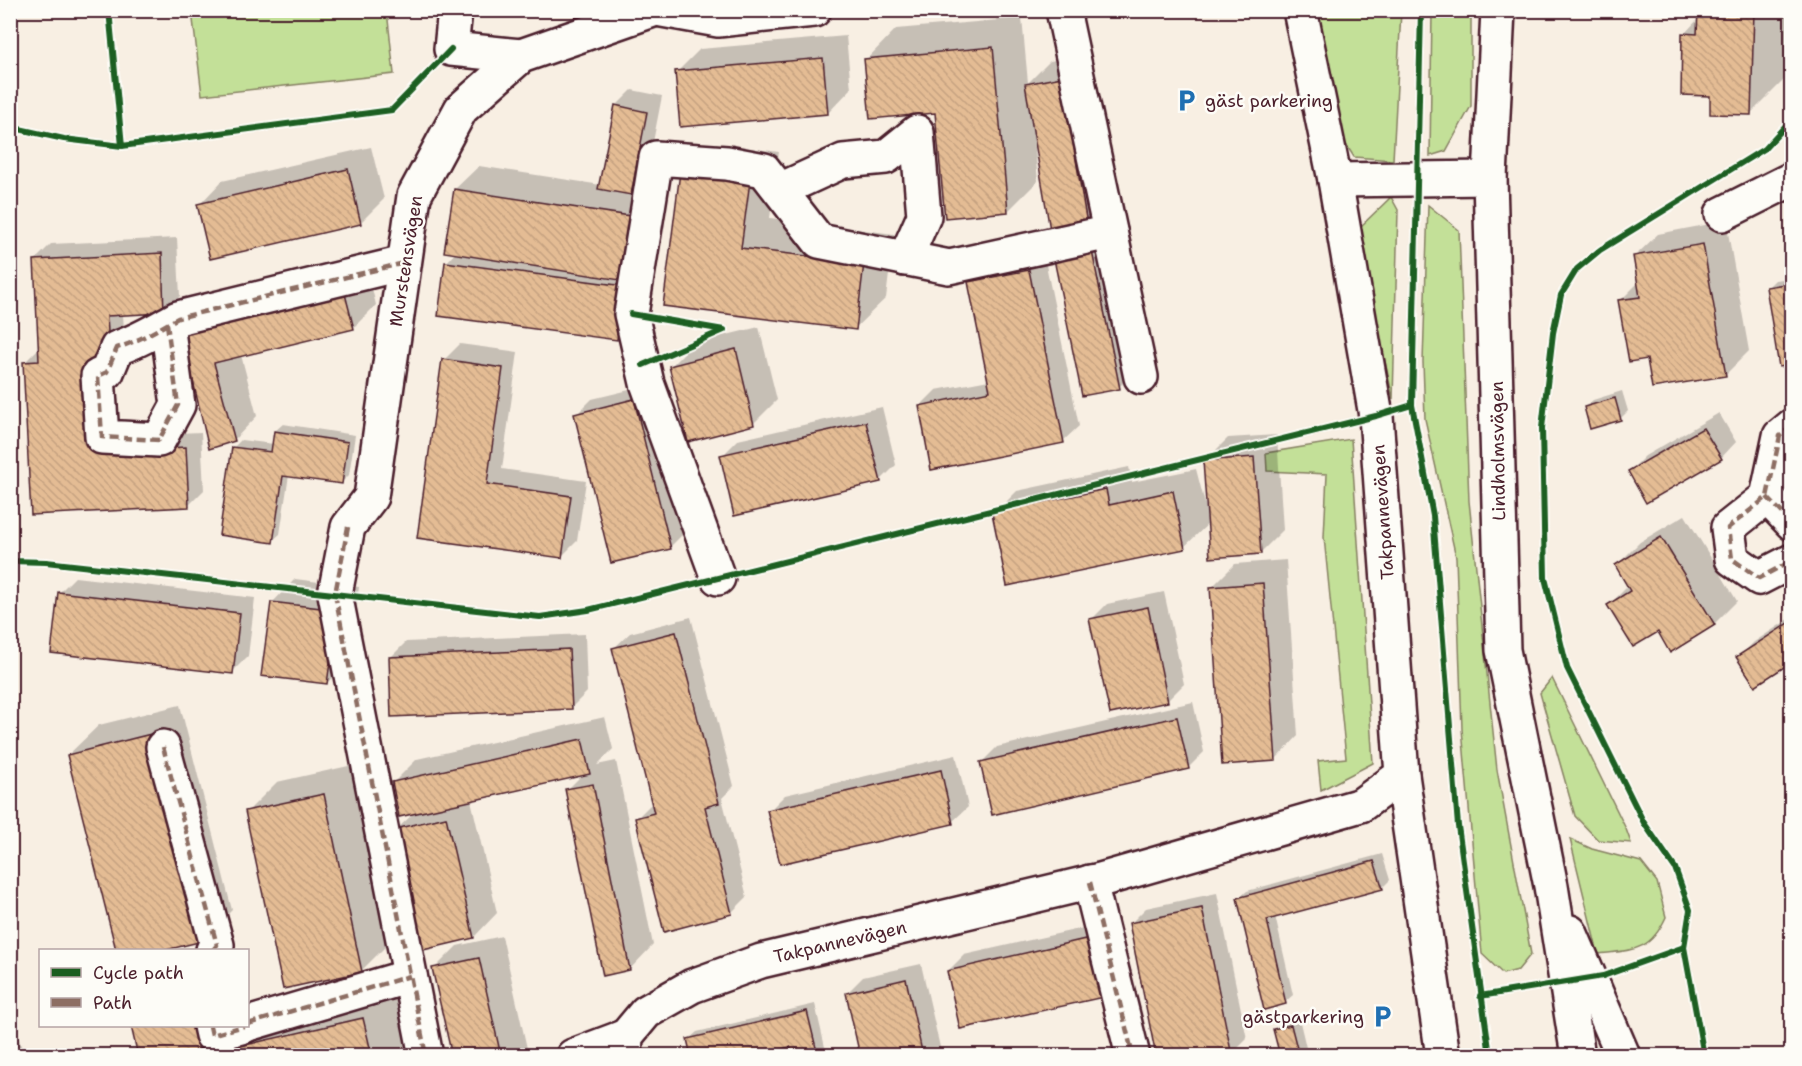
<svg xmlns="http://www.w3.org/2000/svg" width="1802" height="1066" font-family="'Shantell Sans',sans-serif">
<defs>
<pattern id="building-back-hatch" width="6" height="6" patternUnits="userSpaceOnUse" patternTransform="scale(1.5)"><rect width="6" height="6" fill="#e4bc94"/><path d="M-1 5l2 2M0 0l6 6M5-1l2 2" fill="none" stroke="#c5a180"/></pattern>
</defs>
<rect width="100%" height="100%" fill="#f8efe3"/>
<filter id="ink" filterUnits="userSpaceOnUse"><feTurbulence type="fractalNoise" baseFrequency=".0167" numOctaves="2"/><feDisplacementMap in="SourceGraphic" scale="12" xChannelSelector="R" yChannelSelector="G"/><feConvolveMatrix kernelMatrix="1 2 1 2 8 2 1 2 1" color-interpolation-filters="sRGB"/></filter>
<g filter="url(#ink)">
<!-- grass -->
<g fill="#c3e098" stroke="#868062" stroke-width="1.5">
<path d="M192 11H387L394 74 202 95Z"/>
<path d="M1315 11H1401L1393 160 1354 157 1340 135Z"/>
<path d="M1432 11H1471V106L1446 151 1430 156Z"/>
<path d="M1391 197 1398 210 1393 399 1357 230Z"/>
<path d="M1428 205 1459 230 1469 501 1497 770 1531 954 1518 970 1503 974 1482 954 1462 729 1456 557 1425 419 1423 362Z"/>
<path d="M1351 439 1373 763 1321 790 1318 761 1346 758 1324 537 1327 474 1267 471 1266 453Z"/>
<path d="M1552 678 1626 829 1631 843 1598 840 1575 816 1540 693Z"/>
<path d="M1570 839 1592 849 1641 862 1657 882 1666 917C1650 952 1633 950 1598 954Z"/>
</g>
<!-- shadow -->
<g fill="#0003">
<path d="M1699 10H1792L1791 73 1751 113 1712 95 1684 34 1699 18Z"/>
<path d="M1022 18 1028 83 1050 61 1085 55 1110 199 1086 223 1036 139 1034 140 1038 181 1008 211 937 111 866 60 896 29Z"/>
<path d="M846 36 851 89 828 113 677 72 700 49Z"/>
<path d="M632 90 662 96 646 178 634 190 652 193 640 316 616 339 439 315 447 262 456 252 455 189 479 166 601 185 616 106Z"/>
<path d="M711 143 779 152 770 218 894 234 886 298 855 328 665 305 681 173Z"/>
<path d="M371 147 384 199 360 223 199 205 222 181Z"/>
<path d="M1726 221 1749 351 1726 374 1648 357 1620 301 1639 282 1634 257 1658 234Z"/>
<path d="M1115 228 1142 364 1119 387 1055 259Z"/>
<path d="M177 238 180 296 164 311 123 314 125 347 109 362 111 436 201 432 204 490 188 506 25 362 40 347 35 260 51 244Z"/>
<path d="M1044 255 1079 426 1063 441 920 406 936 390 989 380 969 283 985 267Z"/>
<path d="M367 268 376 305 353 328 241 355 257 416 234 440 210 447 206 307Z"/>
<path d="M1792 278V363L1767 288 1775 280Z"/>
<path d="M759 327 777 400 753 424 671 366 694 343Z"/>
<path d="M460 344 518 352 502 469 586 481 577 541 561 557 419 536 444 360Z"/>
<path d="M650 385 686 531 670 547 576 415 592 399Z"/>
<path d="M1622 391 1628 411 1620 419 1585 407 1593 400Z"/>
<path d="M882 407 896 465 880 481 722 456 738 440Z"/>
<path d="M1719 413 1736 442 1721 458 1629 472 1645 456Z"/>
<path d="M283 424 355 435 349 475 342 482 289 475 280 534 272 541 234 447 241 440 274 444 275 431Z"/>
<path d="M1277 435 1283 530 1260 553 1209 523 1184 547 994 514 1017 491 1129 467 1132 482 1196 469 1209 519 1205 461 1228 438Z"/>
<path d="M1685 515 1737 601 1714 624 1658 629 1609 605 1629 585 1617 565 1640 542Z"/>
<path d="M1286 560 1298 736 1275 760 1212 587 1235 564Z"/>
<path d="M75 577 255 598 248 656 232 672 59 593Z"/>
<path d="M295 579 359 587 350 659 327 683 272 603Z"/>
<path d="M1164 592 1184 684 1168 700 1111 712 1091 620 1107 604Z"/>
<path d="M691 617 734 786 722 798 747 897 731 913 637 818 653 802 614 648 630 633Z"/>
<path d="M1792 617V660L1738 658 1754 642Z"/>
<path d="M585 634 587 692 571 708 390 658 406 642Z"/>
<path d="M1193 702 1204 752 1188 768 981 763 997 747Z"/>
<path d="M180 705 232 910 202 940 160 950H118L68 755 99 725Z"/>
<path d="M605 717 613 749 597 765 616 761 653 945 630 969 567 790 583 774 471 800 497 913 474 937 397 829 414 813 393 783 417 759Z"/>
<path d="M956 755 968 807 952 822 769 811 785 795Z"/>
<path d="M353 765 391 941 361 971 247 812 277 782Z"/>
<path d="M1382 854 1390 880 1382 888 1275 916 1293 995 1285 1002 1239 898 1247 891Z"/>
<path d="M1217 893 1247 1039 1231 1055 1131 923 1146 908Z"/>
<path d="M1110 922 1123 979 948 971 964 955Z"/>
<path d="M502 936 528 1053 526 1056H453L434 969 457 946Z"/>
<path d="M921 964 942 1056H862L847 993 863 977Z"/>
<path d="M393 989 409 1056H139L132 1026H248Z"/>
<path d="M10 1003 22 1050 17 1056H10Z"/>
<path d="M815 1004 827 1056H794L792 1045 689 1039 697 1032Z"/>
<path d="M1299 1018 1308 1056H1281L1275 1029 1283 1022Z"/>
</g>
<!-- building -->
<g fill="url(#building-back-hatch)" stroke="#4a1f2b" stroke-width="1.5">
<path d="M1698 10H1754L1751 115 1710 114V96L1681 95 1682 33 1697 34Z"/>
<path d="M993 47 1008 212 945 218 935 113 870 119 864 59Z"/>
<path d="M823 58 828 114 680 127 675 71Z"/>
<path d="M1062 77 1087 224 1050 230 1025 84Z"/>
<path d="M615 105 647 112 631 195 598 189Z"/>
<path d="M348 169 361 224 210 259 197 204Z"/>
<path d="M680 172 750 181 741 248 864 263 856 330 663 306Z"/>
<path d="M454 189 630 216 620 280 444 252Z"/>
<path d="M1703 244 1726 376 1652 388 1647 359 1629 362 1618 300 1640 297 1633 256Z"/>
<path d="M1092 251 1120 389 1082 396 1054 259Z"/>
<path d="M162 253 164 313 107 316 110 364 95 451 186 447 189 507 31 515 23 362 39 361 34 260Z"/>
<path d="M445 262 624 286 617 340 438 316Z"/>
<path d="M1029 270 1064 443 931 470 919 406 990 391 968 282Z"/>
<path d="M1791 283 1792 365 1779 367 1766 287Z"/>
<path d="M344 290 354 329 214 363 235 441 209 449 181 330Z"/>
<path d="M736 349 754 425 688 442 669 366Z"/>
<path d="M442 359 503 368 487 484 571 496 562 558 417 538Z"/>
<path d="M1615 398 1621 420 1590 429 1584 407Z"/>
<path d="M634 399 671 549 611 563 574 414Z"/>
<path d="M866 422 881 482 734 516 720 455Z"/>
<path d="M1703 428 1722 459 1646 503 1628 471Z"/>
<path d="M274 431 348 442 342 484 283 476 273 543 219 535 232 447 271 452Z"/>
<path d="M1254 457 1261 554 1210 558 1203 461Z"/>
<path d="M1106 489 1109 505 1173 491 1185 549 1007 586 992 513Z"/>
<path d="M1661 537 1715 625 1670 653 1658 632 1633 647 1607 605 1630 591 1615 565Z"/>
<path d="M1263 583 1276 761 1222 765 1210 587Z"/>
<path d="M58 592 240 613 233 674 51 653Z"/>
<path d="M271 602 337 610 327 684 261 676Z"/>
<path d="M1148 607 1168 702 1110 714 1089 619Z"/>
<path d="M1792 621V662L1755 686 1736 657Z"/>
<path d="M676 632 719 803 705 807 732 914 664 932 635 818 654 813 612 648Z"/>
<path d="M569 649 572 709 391 717 389 657Z"/>
<path d="M1177 717 1189 769 992 815 980 762Z"/>
<path d="M151 734 203 941 166 950H116L67 755Z"/>
<path d="M582 739 590 774 399 817 392 782Z"/>
<path d="M941 770 953 824 780 864 767 810Z"/>
<path d="M593 784 630 970 603 976 565 789Z"/>
<path d="M324 794 362 972 283 989 245 811Z"/>
<path d="M446 817 474 938 423 950 395 829Z"/>
<path d="M1374 861 1383 889 1267 920 1286 1004 1264 1010 1237 898Z"/>
<path d="M1202 908 1232 1056H1156L1129 923Z"/>
<path d="M1094 937 1108 996 960 1029 947 971Z"/>
<path d="M479 958 501 1056H452L432 968Z"/>
<path d="M906 979 923 1056H860L846 993Z"/>
<path d="M807 1011 818 1056H793L790 1047 754 1056H691L687 1039Z"/>
<path d="M363 1018 372 1056H138L131 1026H199L206 1054Z"/>
<path d="M1291 1025 1299 1056H1280L1273 1029Z"/>
</g>
<g fill="none" stroke-linecap="round" stroke-linejoin="round">
<defs>
<g id="minor">
<path d="M455 10 451 49 521 56"/>
<path d="M662 10 718 20 814 10"/>
<path d="M1063 10 1141 377"/>
<path d="M1335 180 1490 178"/>
<path d="M780 190 843 161 886 157 917 132 924 216 905 259"/>
<path d="M1722 214 1792 179"/>
<path d="M167 324 178 405 159 440 102 437 98 376 107 372 117 348C139 341 158 329 178 318L404 263"/>
<path d="M1792 426 1780 436 1767 497 1728 528 1732 559 1759 578 1792 561"/>
<path d="M1767 497 1792 523"/>
<path d="M718 578 647 383 631 314 656 158 727 163 764 170 819 241 949 267 1110 232"/>
<path d="M163 747 217 945 213 950"/>
<path d="M1402 775 1443 1056"/>
<path d="M1090 882 1133 1056"/>
<path d="M248 1024 410 976"/>
<path d="M210 1026 212 1035 244 1026"/>
<path d="M426 1056 335 594 348 527 371 497 414 196 461 109 521 56 653 10"/>
<path d="M573 1056 626 1036"/>
<path d="M625 1056 626 1036 646 1012 692 986 761 961 1100 880 1361 805 1402 775 1376 416 1335 180 1300 10"/>
</g>
<g id="major">
<path d="M1498 10 1490 178 1503 650 1551 886 1578 1056"/>
<path d="M1570 932 1622 1053"/>
</g>
</defs>
<!-- minor casing -->
<use href="#minor" stroke="#4a1f2b" stroke-width="38"/>
<!-- major casing -->
<use href="#major" stroke="#4a1f2b" stroke-width="38"/>
<!-- minor -->
<use href="#minor" stroke="#fdfcf7" stroke-width="33"/>
<!-- major -->
<use href="#major" stroke="#fdfcf7" stroke-width="33"/>
<!-- quiet -->
<g stroke="#8d6e63" stroke-width="4.5" stroke-dasharray="9 4.5" stroke-linecap="butt">
<path d="M167 324 178 405 159 440 102 437 98 376 107 372 117 348C139 341 158 329 178 318L404 263"/>
<path d="M1792 426 1780 436 1767 497 1728 528 1732 559 1759 578 1792 561"/>
<path d="M1767 497 1792 523"/>
<path d="M348 527 335 594 426 1056"/>
<path d="M163 747 217 945 213 950"/>
<path d="M1090 882 1133 1056"/>
<path d="M248 1024 410 976"/>
<path d="M210 1026 212 1035 244 1026"/>
</g>
<defs>
<g id="cycleway">
<path d="M109 10 122 146"/>
<path d="M1421 10 1412 405 1433 516 1458 826 1490 1056"/>
<path d="M10 127 64 139 122 146 392 110 451 49"/>
<path d="M631 314 724 330 643 365"/>
<path d="M10 561 46 562 540 617 588 610 1376 416 1412 405"/>
<path d="M1684 947 1690 910 1675 868 1644 823 1567 668 1545 578 1542 428 1553 333 1561 295 1577 269 1600 250 1764 149 1792 119"/>
<path d="M1480 996 1603 976 1684 947 1704 1056"/>
</g>
</defs>
<!-- cycleway casing -->
<use href="#cycleway" stroke="#fdfcf7" stroke-width="10"/>
<!-- cycleway -->
<use href="#cycleway" stroke="#1b5e20" stroke-width="6"/>
</g>
</g>
<!-- icons -->
<defs>
<symbol id="parking-bare" viewBox="-9 -9 18 18"><path d="M-3.5-5.5H1a3.5 3.5 0 0 1 0 7H-1V5.5H-3.5ZM-1-3.4V-.6H.8a1.4 1.4 0 0 0 0-2.8Z" fill="#1f6fb2" stroke="#fdfcf7" stroke-width="2.5" paint-order="stroke"/></symbol>
</defs>
<g fill-rule="evenodd">
<use href="#parking-bare" x="1170" y="84" width="33" height="33"/>
<use href="#parking-bare" x="1366" y="1000" width="33" height="33"/>
</g>
<g text-anchor="middle" stroke-width="5" stroke-linejoin="round" paint-order="stroke">
<!-- poi labels -->
<g font-size="18" fill="#4a1f2b" stroke="#fdfcf7" text-anchor="start">
<text x="1205" y="107">gäst parkering</text>
<text x="1364" y="1023" text-anchor="end">gästparkering</text>
</g>
<!-- street labels -->
<g font-size="18" fill="#4a1f2b" stroke="#fdfcf7">
<text transform="translate(406 261) rotate(-81)" y="6">Murstensvägen</text>
<text transform="translate(1498 451) rotate(-91)" y="6">Lindholmsvägen</text>
<text transform="translate(1383 512) rotate(-94)" y="6">Takpannevägen</text>
<text transform="translate(840 942) rotate(-13)" y="6">Takpannevägen</text>
</g>
</g>
<!-- margin -->
<rect width="1802" height="1066" fill="none" stroke="#fdfcf7" stroke-width="36"/>
<rect x="18" y="18" width="1766" height="1030" fill="none" stroke="#4a1f2b" stroke-width="2" filter="url(#ink)"/>
<!-- legend -->
<rect x="39" y="949" width="210" height="78" fill="#fdfcf7" stroke="#b5a4a5" stroke-width="1.5"/>
<rect x="51" y="968" width="30" height="9" fill="#1b5e20" stroke="#b5a4a5" stroke-width="1.5"/>
<text x="93" y="979" font-size="18" fill="#4a1f2b">Cycle path</text>
<rect x="51" y="998" width="30" height="9" fill="#8d6e63" stroke="#b5a4a5" stroke-width="1.5"/>
<text x="93" y="1009" font-size="18" fill="#4a1f2b">Path</text>
</svg>
